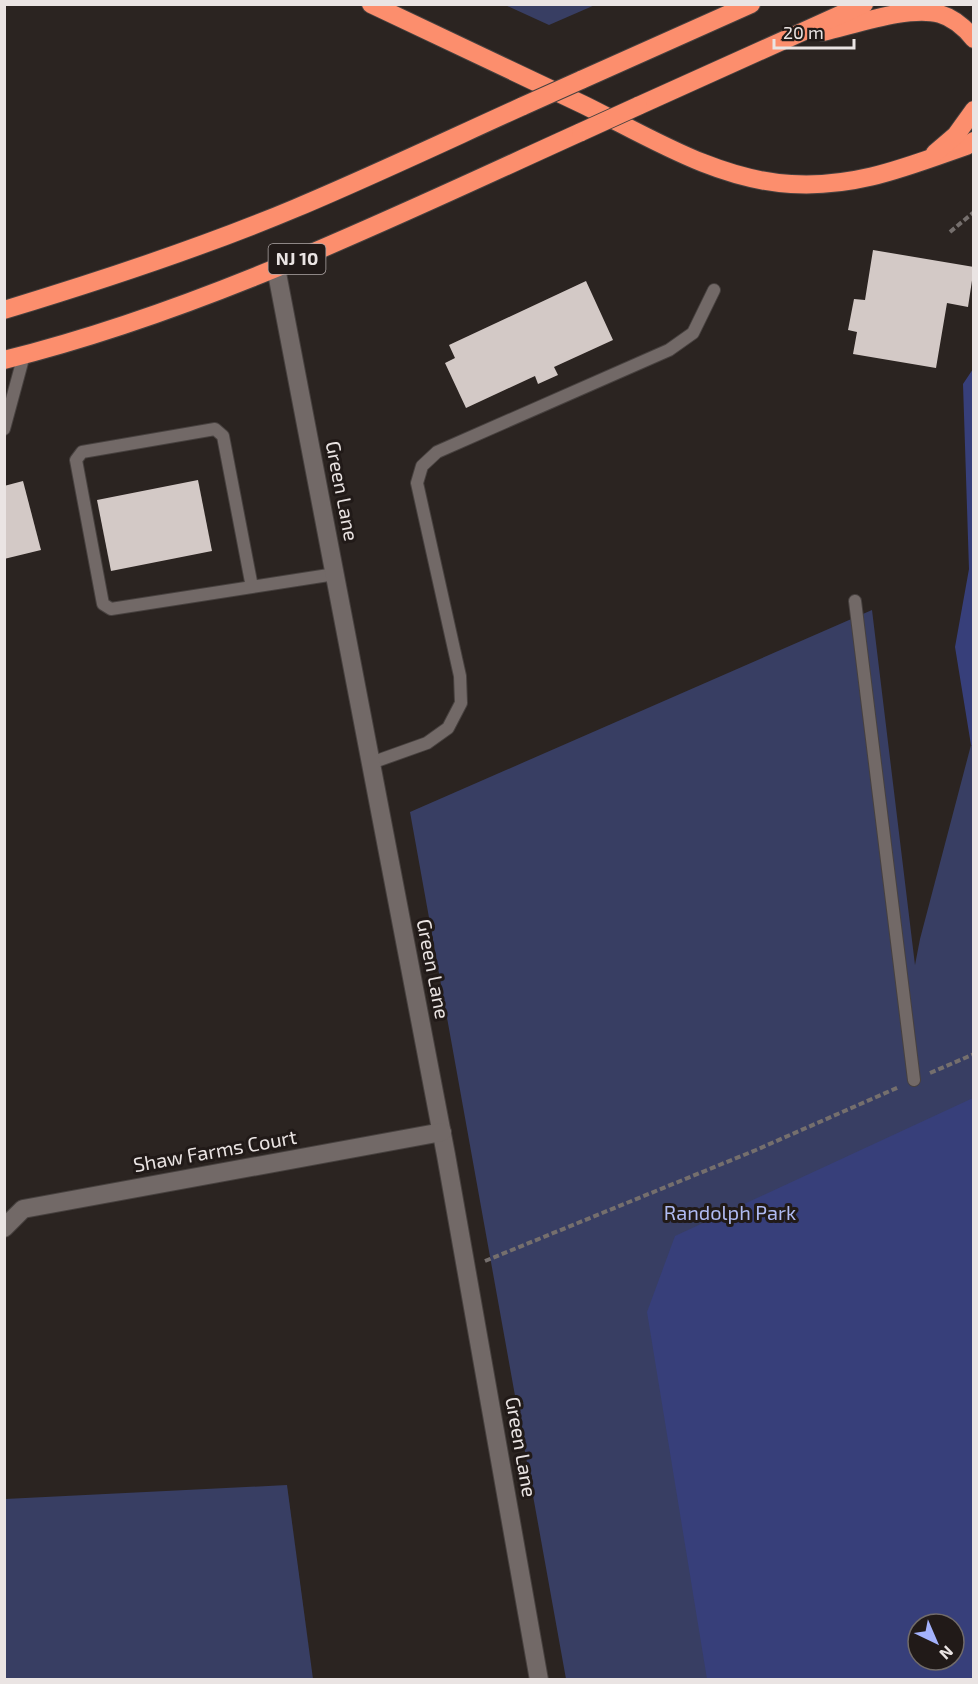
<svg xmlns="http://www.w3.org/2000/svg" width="978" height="1684" font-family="'Exo 2',sans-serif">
<rect width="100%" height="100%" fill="#2b2421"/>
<!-- green -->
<g fill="#383e63" fill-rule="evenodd">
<path d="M505 5V4L595 5 549 25Z"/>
<path d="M872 610 915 965 920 939 971 745 973 747V1679H566L410 812ZM918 1624H954V1660H918Z"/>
<path d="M287 1485 313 1679H5V1499Z"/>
</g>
<!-- water -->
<g fill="#373f7a" fill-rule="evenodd">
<path d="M973 369V747L971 745 955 647 969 569 963 384Z"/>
<path d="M973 1098V1679H707L647 1312 675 1236ZM918 1624H954V1660H918Z"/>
</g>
<!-- building -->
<g fill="#d3c9c6">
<path d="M873 250 974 267 968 307 947 303 936 368 853 354 857 332 848 330 854 299 865 300Z"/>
<path d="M586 281 613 340 554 367 558 375 538 384 535 376 466 408 445 363 455 358 449 345Z"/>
<path d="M198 480 212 551 111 571 97 500Z"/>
<path d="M23 481 41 550 4 559V486Z"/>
</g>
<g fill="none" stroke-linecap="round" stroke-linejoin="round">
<defs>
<g id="lane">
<path d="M4 429 24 355"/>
<path d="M252 587 223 436 215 429 82 452 76 460 103 604 111 609 335 574"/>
<path d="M855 601 914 1080"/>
<path d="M371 763 427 743 448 728 461 703 460 676 417 483 422 466 437 452 669 350 693 333 714 290"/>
</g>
<g id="street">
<path d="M276 268 446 1155 539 1680"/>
<path d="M4 1228 23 1209 442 1132"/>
</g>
<g id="highway">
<path d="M371 4C442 37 513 71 584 105 649 137 717 180 791 184 856 188 906 167 966 146L974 141"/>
<path d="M823 32C854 25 910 5 940 14 954 18 965 28 974 39"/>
<path d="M581 80 751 4"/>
<path d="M638 106 864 4"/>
<path d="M935 153 956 135 974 110"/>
<path d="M4 310C103 280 201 248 296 208 372 176 448 140 523 106"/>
<path d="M4 360C205 310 393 217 581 132"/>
</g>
</defs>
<!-- lane casing -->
<use href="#lane" stroke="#47413f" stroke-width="14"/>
<!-- street casing -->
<use href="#street" stroke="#47413f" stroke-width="20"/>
<!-- highway casing -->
<use href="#highway" stroke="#47413f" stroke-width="20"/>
<!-- path -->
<g stroke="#756f6d" stroke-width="4" stroke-dasharray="6 3" stroke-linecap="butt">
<path d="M950 232 974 212"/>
<path d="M930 1073 974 1054"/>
<path d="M485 1261 756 1150 899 1087"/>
</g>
<!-- lane -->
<use href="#lane" stroke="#726967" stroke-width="12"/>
<!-- street -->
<use href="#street" stroke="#726967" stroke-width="18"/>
<!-- highway -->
<use href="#highway" stroke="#fc8e6d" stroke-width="18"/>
<defs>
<g id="highway-bridge">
<path d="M523 106 581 80"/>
<path d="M581 132 638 106"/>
</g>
</defs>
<!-- highway-bridge casing -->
<use href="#highway-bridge" stroke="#47413f" stroke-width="20" stroke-linecap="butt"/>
<!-- highway-bridge -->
<use href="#highway-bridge" stroke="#fc8e6d" stroke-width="18"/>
</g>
<g text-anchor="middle" stroke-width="6" stroke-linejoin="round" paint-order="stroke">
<!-- shield labels -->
<rect fill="#211a18" stroke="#aea7a6" stroke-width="1.5" x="268.5" y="244" width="57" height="30" rx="4.5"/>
<g font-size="18" font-weight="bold" fill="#eae4e3">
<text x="297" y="265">NJ 10</text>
</g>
<!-- street labels -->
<g font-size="20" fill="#eae4e3" stroke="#211a18">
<text transform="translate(342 491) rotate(79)" y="7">Green Lane</text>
<text transform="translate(433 969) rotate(79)" y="7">Green Lane</text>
<text transform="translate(215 1151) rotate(-10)" y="7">Shaw Farms Court</text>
<text transform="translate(521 1447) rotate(80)" y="7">Green Lane</text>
</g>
<!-- park labels -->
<g font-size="20" fill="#b0bbf2" stroke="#211a18">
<text x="730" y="1220">Randolph Park</text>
</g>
</g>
<!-- border -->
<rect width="978" height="1684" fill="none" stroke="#eae4e3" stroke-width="12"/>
<!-- north arrow -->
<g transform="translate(936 1642) rotate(136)"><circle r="28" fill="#211a18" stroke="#716b69" stroke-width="1.5"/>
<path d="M0-4.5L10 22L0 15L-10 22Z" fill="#a4b2fc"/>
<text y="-9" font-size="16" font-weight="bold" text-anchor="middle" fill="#eae4e3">N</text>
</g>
<!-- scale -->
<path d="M774 39v9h80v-9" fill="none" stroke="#eae4e3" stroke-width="3"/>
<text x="783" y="39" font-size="18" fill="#eae4e3" stroke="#211a18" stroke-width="4.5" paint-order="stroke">20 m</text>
</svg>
